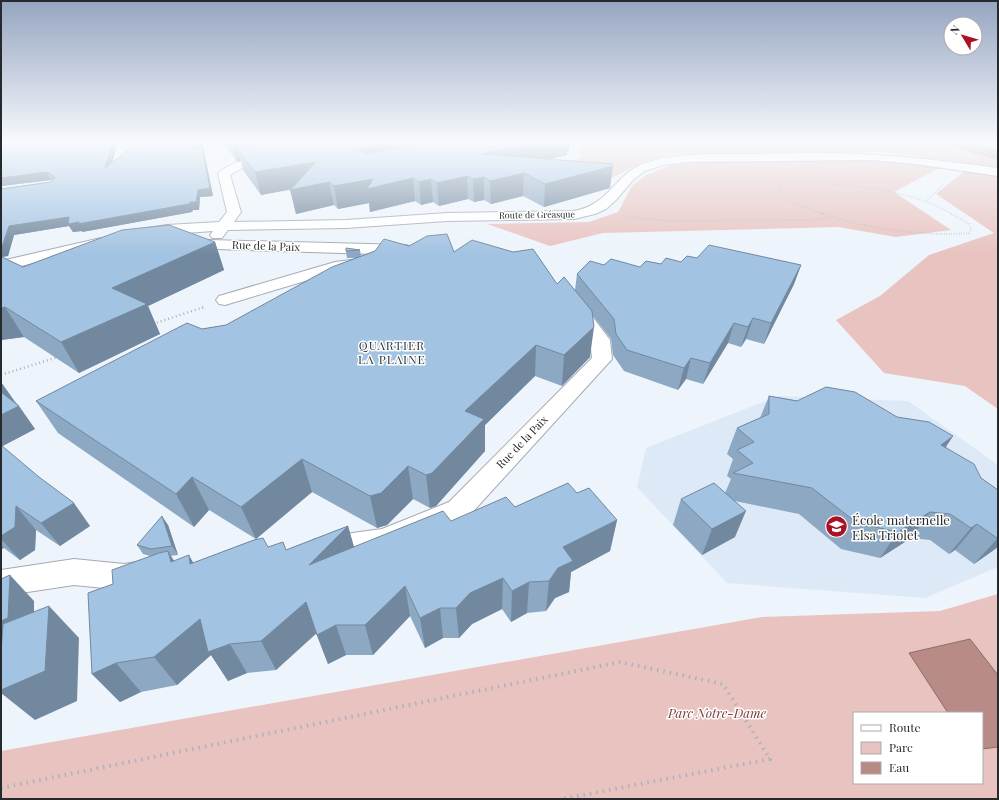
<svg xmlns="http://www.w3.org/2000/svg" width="999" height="800" font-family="'Playfair Display',serif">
<rect width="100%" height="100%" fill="#edf4fb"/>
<!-- built -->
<path fill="#dde9f6" d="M778 396 908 401 998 465V567L925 598 727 583 637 487 646 448Z"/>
<!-- green -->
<g fill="#e8c3c0" fill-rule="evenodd">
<path d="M577 142H932L998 158V168L882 152 675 154 645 161 606 181 567 161 580 158Z"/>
<path d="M868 160 943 166 894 192 951 230 896 237 838 227 603 233 550 246 487 224 589 222 618 212 632 186 646 175 671 165 712 161Z"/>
<path d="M966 170 998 175V409L965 386 884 373 836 320 880 296 929 255 994 233 936 194Z"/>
<path d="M998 594V799H1V751L762 617 940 611ZM854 713H982V783H854Z"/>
</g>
<!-- water -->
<path fill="#b88b87" stroke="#8c6e6c" d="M970 639 998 675V747L982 749V713H948L909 653Z"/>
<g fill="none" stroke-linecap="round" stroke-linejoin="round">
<!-- canal -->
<path fill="#b88b87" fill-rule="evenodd" d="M942 142H968L998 150V160L944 145Z"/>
<defs>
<g id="minor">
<path d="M821 153C881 153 939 160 998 168V176L915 164 871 160 689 162 663 165 645 171 633 180 616 200 606 209 595 214 574 219 447 221 346 228 228 230 222 238H212L210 235 213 231 146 236 141 235 139 232 141 229 167 225 219 222 227 212 218 174 220 171 236 162 272 155 278 158 276 160 244 167 230 175 241 212 234 222 346 220 447 213 574 211C611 204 614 174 645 163 675 153 708 154 739 154 766 154 794 153 821 153Z"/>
<path d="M101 238 106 239 108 242 106 245 1 271V261Z"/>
<path d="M186 240H210L406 245 411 247 414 250 411 253 406 255 181 248 178 245 181 242Z"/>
<path d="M359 259 365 261 367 264 365 267 342 270 225 305 219 304 216 300 219 296 335 262Z"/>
<path d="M576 302 582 303 610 340 612 359 469 516 384 552 323 561 313 558 309 549 313 540 323 537 382 529 449 502 592 358 590 340 567 307 570 303Z"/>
<path d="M74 559 124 564 143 561 154 565 158 574 154 583 124 590 74 585 1 596V570Z"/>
</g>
</defs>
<!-- minor casing -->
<use href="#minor" stroke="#a4aab1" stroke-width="2"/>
<!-- path-far3 -->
<g stroke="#adb3b8" stroke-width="1.5" stroke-dasharray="0.5 1.5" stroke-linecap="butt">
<path d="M925 202 944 184"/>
<path d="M823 214 790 202 778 194 779 188 786 184C841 183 903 186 952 214"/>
</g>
<!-- path-far2 -->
<g stroke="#adb3b8" stroke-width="2" stroke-dasharray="0.5 2" stroke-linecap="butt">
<path d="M821 213C860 228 927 237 969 233L971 229 969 224 950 213"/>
<path d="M622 216 668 221 811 220 830 217"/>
<path d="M202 308 204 307"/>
</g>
<!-- path-far1 -->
<g stroke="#adb3b8" stroke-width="2.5" stroke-dasharray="1 3" stroke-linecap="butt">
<path d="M153 324 204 307"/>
<path d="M1 375 58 357"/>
</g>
<!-- path -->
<path stroke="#adb3b8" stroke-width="4" stroke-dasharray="1.5 5" stroke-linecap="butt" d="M1 788 620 662 723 684 770 759 562 799"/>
<!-- minor -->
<use href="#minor" fill="#fff" fill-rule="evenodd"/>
</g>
<!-- wall -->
<g fill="#8ca8c2">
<path d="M7 142H118L112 163 138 142H202L213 196 200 197 199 210H193L192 212 82 232V231L73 232 69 226 14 235 8 256 1 257V189L51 182 52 181 51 180 2 186V151Z"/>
<path d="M226 142H569V151L567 152V155L551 159 610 188 544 207 523 196 491 204 484 200 474 202 468 199 439 206 433 202 421 205 415 201 370 212 369 203 338 209 334 205 296 214 291 189 261 195 243 170 241 161 237 162 228 149Z"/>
<path d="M215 242 224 270 148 306 160 334 79 373 24 337 1 340V257L23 267Z"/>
<path d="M409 246 454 252 575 290 577 274 604 265 640 267 681 262 697 258 801 265 794 284 764 344 746 339 741 347 728 343 703 384 686 379 678 390 624 371 613 355 611 339 593 316 590 357 562 386 535 376 485 425V451L436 506 430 508 413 499 387 525 377 528 312 492 256 539 268 547 286 550 348 526 354 547 451 521 577 493 617 520 610 551 571 572 569 592 555 598 546 611 527 613 511 622 502 609 472 624 459 638H443L425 648 410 616 373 655H346L328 664 316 633 276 670 247 673 228 681 211 655 177 685 141 692 120 702 92 674 113 584 150 556 143 554 137 545 168 525 178 555 170 556 174 561 193 563 256 539 209 510 194 527 58 433 36 401 202 329 226 325 356 258H347L346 251 360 250 361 256Z"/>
<path d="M1 382 35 429 2 446 90 526 60 546 36 530 35 550 20 560 4 548 1 549Z"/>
<path d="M769 396 897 417 953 436 946 447 981 478 998 490V547L974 564 955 550 949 554 930 540 911 538 880 558 841 549 799 514 735 501V537L702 555 673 525 681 499 725 493 731 479 727 476 733 459 727 454 737 428 760 418Z"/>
</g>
<!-- shaded-wall -->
<g fill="#72889e">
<path d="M113 142H118L108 176 105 168Z"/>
<path d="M201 142H202L213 196 200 197 199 210H193L192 212 82 232V231L73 232 69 226 14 235 8 256 1 257V247L9 226 190 149Z"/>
<path d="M232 142H328L237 149 241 161 237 162Z"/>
<path d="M382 142H393L395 160 362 171 358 150 361 147Z"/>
<path d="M410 142H447L411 157Z"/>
<path d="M536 142H569V151L567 152V155L482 176V154Z"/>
<path d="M316 162 321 184 261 195 255 172Z"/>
<path d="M613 166 610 188 544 207 545 184Z"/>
<path d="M47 172 51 180 2 186 1 184V178Z"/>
<path d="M524 173 523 196 491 204 490 181Z"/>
<path d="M467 176 468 199 439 206 437 183Z"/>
<path d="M484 177V200L474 202 473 179Z"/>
<path d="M413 178 415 201 370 212 369 203 338 209 334 186 373 179Z"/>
<path d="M431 179 433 202 421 205 419 182Z"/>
<path d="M329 182 334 205 296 214 290 190Z"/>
<path d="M215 242 224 270 148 306 160 334 79 373 61 342 112 288Z"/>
<path d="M801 265 794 284 764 344 771 323Z"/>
<path d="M5 307 24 337 1 340V308Z"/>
<path d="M753 318 746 339 741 347 748 327Z"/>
<path d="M734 323 728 343 703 384 710 363Z"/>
<path d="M594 327 590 357 562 386 564 355Z"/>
<path d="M536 345 535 376 485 425V451L436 506 430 508 426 475 465 411Z"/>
<path d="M691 358 686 379 678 390 684 368Z"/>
<path d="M1 382 16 404 1 397Z"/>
<path d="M19 406 35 429 1 447V415Z"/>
<path d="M953 436 935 462 941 445Z"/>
<path d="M302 459 312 492 256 539 241 507Z"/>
<path d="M408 466 413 499 387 525 377 528 370 496Z"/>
<path d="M192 477 209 510 194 527 176 494Z"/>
<path d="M74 503 90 526 60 546 41 523Z"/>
<path d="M16 506 36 530 35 550 20 560 1 539V536Z"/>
<path d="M746 511 735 537 702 555 712 529Z"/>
<path d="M930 512 911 538 880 558 898 532Z"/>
<path d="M162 516 168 525 178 555 172 546Z"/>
<path d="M617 520 610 551 571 572 569 592 555 598 546 611 549 581 563 547Z"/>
<path d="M977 524 955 550 949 554 971 528Z"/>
<path d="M348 526 357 558 309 565Z"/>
<path d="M998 538V547L974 564Z"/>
<path d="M1 545 4 548 1 549Z"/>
<path d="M168 551 187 582 171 562Z"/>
<path d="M189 555 206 586 190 564Z"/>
<path d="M10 575 34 601V643L1 656V621Z"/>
<path d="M503 578 502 609 472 624 459 638 456 608 470 593Z"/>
<path d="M529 582 527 613 511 622 512 591Z"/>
<path d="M405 586 410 616 373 655 365 625Z"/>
<path d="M306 602 318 632 276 670 261 641Z"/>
<path d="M49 606 79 638 77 701 35 720 1 693V690Z"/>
<path d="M440 608 443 638 425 648 420 618Z"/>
<path d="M200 619 230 644 247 673 228 681 211 655 177 685 154 657Z"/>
<path d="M336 625 346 655 328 664 317 635Z"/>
<path d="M116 663 141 692 120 702 92 674Z"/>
</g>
<!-- building -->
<g fill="#a3c3e2" stroke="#72889e">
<path d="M7 142H113L105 168 138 142H201L190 149 202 147 210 188 198 190 196 202H190L189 204 78 224 79 222 68 224 69 217 9 226 2 247H1V189L51 182 55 177 47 172 1 178V151H2Z"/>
<path d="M271 142H382L361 147 358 150 366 154 430 142H536L482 154 613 164V166L545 184 524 173 490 181 484 177 473 179 467 176 437 183 431 179 419 182 413 178 367 189 373 179 334 186 329 182 290 190 316 162 255 172 237 149Z"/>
<path d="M169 225 215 242 112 288 147 304 61 342 5 307 1 308V257H2L23 267 122 230Z"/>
<path d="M447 234 454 252 472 240 513 252 533 249 557 284 564 277 592 311 594 327 564 355 536 345 465 411 484 419 432 473 426 475 408 466 381 493 370 496 302 459 241 507 192 477 176 494 36 401 187 323 202 329 226 325 332 267 375 251 384 239 409 246 427 236Z"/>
<path d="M709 245 801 265 771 323 753 318 748 327 734 323 710 363 691 358 684 368 627 350 616 334 614 319 577 274 590 261 604 265 611 259 640 267 646 261 661 264 666 258 681 262 687 256 697 258Z"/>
<path d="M346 248 360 250 346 251Z"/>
<path d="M826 387 855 392 897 417 929 422 953 436 941 445 974 464 981 478 998 490V538H997L977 524 971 528 950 514 930 512 898 532 857 523 812 488 733 473 753 463 737 450 754 442 737 428 769 414V396L797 401Z"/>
<path d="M1 392 19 406 1 415Z"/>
<path d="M1 445 39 477 74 503 41 523 16 506 15 527 1 536Z"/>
<path d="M568 483 577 493 589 488 617 520 563 547 573 561 558 568 549 581 529 582 512 591 503 578 470 593 456 608H440L420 618 405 586 365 625H336L317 635 306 602 261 641 230 644 208 652 200 619 154 657 116 663 92 674 88 593 113 584 112 570 159 553 168 551 171 562 189 555 190 564 254 540 263 538 268 547 283 542 286 550 348 526 309 565 443 511 451 521 506 497 515 507Z"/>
<path d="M714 483 746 511 712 529 681 499Z"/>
<path d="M162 516 172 546 151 549 137 545Z"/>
<path d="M10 575 8 618 1 621V579Z"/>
<path d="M49 606 45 671 1 690V653L3 624Z"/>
</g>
<!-- sky -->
<linearGradient id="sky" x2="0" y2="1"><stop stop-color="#95a4c1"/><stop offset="0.56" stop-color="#f7fafd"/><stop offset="1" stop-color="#f7fafd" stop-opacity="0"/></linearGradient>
<rect width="999" height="254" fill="url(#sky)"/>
<!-- icons -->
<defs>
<symbol id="school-disc" viewBox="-11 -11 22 22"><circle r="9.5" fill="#a81222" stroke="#fff"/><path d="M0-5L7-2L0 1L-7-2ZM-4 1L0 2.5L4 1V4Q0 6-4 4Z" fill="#fff"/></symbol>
</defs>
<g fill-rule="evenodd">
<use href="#school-disc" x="824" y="514" width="25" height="25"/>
</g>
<g text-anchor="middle" stroke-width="3" stroke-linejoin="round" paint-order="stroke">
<!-- far-street labels -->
<g font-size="9" fill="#272a2c" stroke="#fff">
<text transform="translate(537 215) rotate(-1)" y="3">Route de Gréasque</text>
</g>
<!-- street labels -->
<g font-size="11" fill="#272a2c" stroke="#fff">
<text transform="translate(266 246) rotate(2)" y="4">Rue de la Paix</text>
<text transform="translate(522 442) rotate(-46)" y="4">Rue de la Paix</text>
</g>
<!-- neighbourhood labels -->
<g font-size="12" letter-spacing="1" fill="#32373d" stroke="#fff">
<text x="392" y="350">QUARTIER<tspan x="392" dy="14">LA PLAINE</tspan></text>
</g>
<!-- near-poi labels -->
<g font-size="13" fill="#272a2c" stroke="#fff" text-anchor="start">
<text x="852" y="525">École maternelle<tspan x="852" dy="15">Elsa Triolet</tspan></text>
</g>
<!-- near-park labels -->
<g font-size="13" font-style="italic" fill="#7b3e3b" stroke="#fff">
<text x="717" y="718">Parc Notre-Dame</text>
</g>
</g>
<!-- border -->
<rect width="999" height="800" fill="none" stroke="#272a2c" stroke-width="4"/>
<!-- legend -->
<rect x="853" y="712" width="130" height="72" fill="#ffffff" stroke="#a9aaab"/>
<rect x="861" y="725" width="20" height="6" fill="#ffffff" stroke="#a9aaab"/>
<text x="889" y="732" font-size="12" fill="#272a2c">Route</text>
<rect x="861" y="742" width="20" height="12" fill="#e8c3c0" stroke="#a9aaab"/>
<text x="889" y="752" font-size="12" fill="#272a2c">Parc</text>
<rect x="861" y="762" width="20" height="12" fill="#b88b87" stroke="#a9aaab"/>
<text x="889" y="772" font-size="12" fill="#272a2c">Eau</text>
<!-- north arrow -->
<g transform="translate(963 36) rotate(308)"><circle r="19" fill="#ffffff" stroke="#a9aaab"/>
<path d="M0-3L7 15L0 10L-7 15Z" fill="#a81222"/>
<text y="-6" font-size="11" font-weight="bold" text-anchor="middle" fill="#272a2c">N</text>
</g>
</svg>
